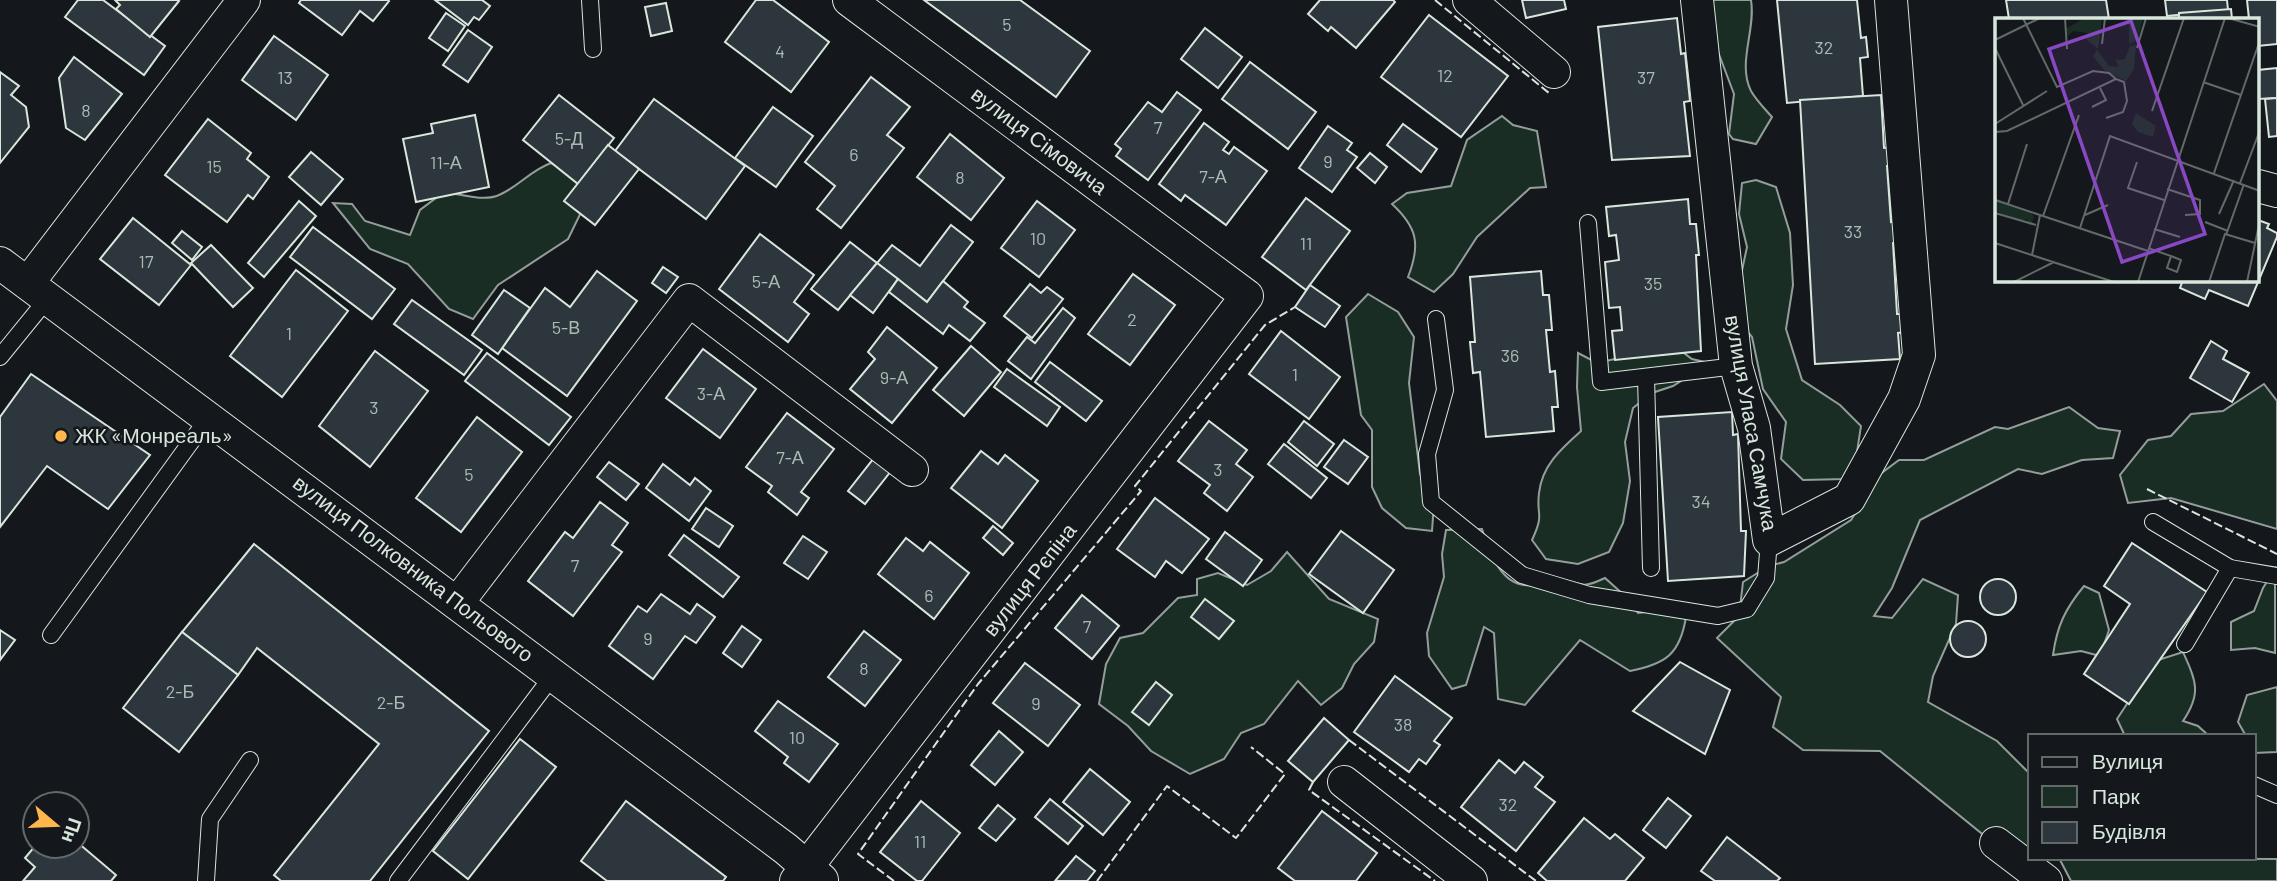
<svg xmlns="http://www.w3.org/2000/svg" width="2277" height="881" font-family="Barlow,sans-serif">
<rect width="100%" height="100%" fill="#14181c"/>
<!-- green -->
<g fill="#1a2d24" stroke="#939e99" stroke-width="2">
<path d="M1712 0H1751C1756 30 1737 63 1751 91 1756 100 1765 109 1772 117L1756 144 1733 139 1729 134 1734 94 1714 41Z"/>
<path d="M1502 116 1513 125 1537 131 1546 187 1530 188 1477 237 1453 274 1434 292 1408 277C1421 244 1417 227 1392 204L1407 193 1451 186 1467 140Z"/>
<path d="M551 163 584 178 590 194 568 239 498 285 473 319 449 309 408 264 370 249 333 203 352 204 365 221 410 235 420 210 444 192C460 194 484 202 499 195 518 187 531 170 551 163Z"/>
<path d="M1756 180 1776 187 1790 233 1793 285 1786 329 1802 380 1840 405 1861 426 1857 452 1845 479 1803 480 1781 459 1786 422 1763 389 1752 337 1739 321 1741 275 1747 247 1739 214 1742 183Z"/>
<path d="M1368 294 1398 312 1414 337 1409 383 1420 474 1434 503 1432 531 1406 528 1382 508 1372 487V430L1361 415 1346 317Z"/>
<path d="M1669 342 1692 359 1709 363 1673 386 1652 393 1633 408 1625 442 1630 481 1623 523 1609 552 1578 564 1546 559 1532 540C1545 512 1536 517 1539 493 1542 465 1562 448 1581 431L1577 387 1578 353 1597 363 1637 354Z"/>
<path d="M2264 384 2277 401V529L2171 498 2128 503 2120 475 2148 440 2171 436 2191 414 2223 411Z"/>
<path d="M2069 407 2098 428 2120 431 2113 458 2082 460 2042 474 2018 469 1920 520 1892 588 1874 616 1892 618 1923 579 1958 595 1956 624 1933 676 1928 702 1997 741 2030 774V847L1986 837 1880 751 1803 750 1773 727 1781 697 1717 638 1739 616 1743 582 1769 566 1784 562 1851 520 1879 475 1899 460H1924L1995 427 2008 429Z"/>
<path d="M1482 529C1489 552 1502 589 1532 585 1541 584 1550 578 1559 579 1584 583 1579 590 1605 578L1625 596 1638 613 1663 610 1686 617C1680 654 1666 664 1630 671L1580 640 1525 705 1498 699 1494 633 1484 627 1466 685 1452 689 1429 656 1427 633 1444 577 1442 554 1446 530Z"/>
<path d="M1287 552 1329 599 1378 619 1374 642 1354 664 1342 688 1321 705 1298 681 1264 724 1241 733 1224 759 1190 774 1151 751 1128 726 1099 704 1106 664 1120 638 1143 633 1178 598 1197 595V579L1218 573 1247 585 1271 571Z"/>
<path d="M2275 569V653L2255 648 2231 650V622L2254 611 2263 588Z"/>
<path d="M2084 586 2099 593 2109 630 2100 656 2081 651 2053 655C2057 626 2065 609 2084 586Z"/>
<path d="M2183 652C2196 681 2202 693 2183 721L2198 726 2209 736H2125L2117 719 2155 661Z"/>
<path d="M2277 687V752L2254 753V736H2246L2238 722 2247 695Z"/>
<path d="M2059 858 2277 859V881H2071Z"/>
</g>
<!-- building -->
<g fill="#2c363c" stroke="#d8e6dc" stroke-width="2">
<path d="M78 0H103L165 46 144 75 65 17Z"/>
<path d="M115 0H177L179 1 150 37 116 9 120 5Z"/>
<path d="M301 0H388L389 1 373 21 360 11 342 35 299 3Z"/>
<path d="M435 0H482L490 6 479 20 474 17 468 25Z"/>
<path d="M756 0H773L829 42 791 92 725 42Z"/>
<path d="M924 0H1020L1090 51 1056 97Z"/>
<path d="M1320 0H1393L1395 2 1356 48 1331 27 1328 31 1308 14Z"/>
<path d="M1522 0H1564L1566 9 1526 18Z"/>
<path d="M1777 0H1857L1861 38 1866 37 1868 57 1860 58 1863 96 1787 103Z"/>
<path d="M2006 0H2106L2109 19H2009Z"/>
<path d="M2165 0H2227L2228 10 2167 16Z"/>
<path d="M2247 0H2277V44L2258 46V19H2249Z"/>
<path d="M666 3 672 31 651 36 645 7Z"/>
<path d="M2231 9 2232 19H2179V13Z"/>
<path d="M446 13 465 26 448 51 429 38Z"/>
<path d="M1429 15 1508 76 1461 137 1381 77Z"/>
<path d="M1677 18 1681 54 1685 53 1690 101 1684 102 1690 156 1612 160 1598 27Z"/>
<path d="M1205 28 1242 57 1218 88 1181 59Z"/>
<path d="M468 30 492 47 468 82 443 65Z"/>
<path d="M274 36 328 75 296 120 242 80Z"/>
<path d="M74 57 122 94 85 140 66 128 59 78Z"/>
<path d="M1250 62 1316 112 1288 149 1222 99Z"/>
<path d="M2277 68V98L2258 99V70Z"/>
<path d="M0 72 19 86 11 95 26 107 29 127 0 163Z"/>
<path d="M871 77 910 107 887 135 904 148 841 228 817 209 835 186 805 162Z"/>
<path d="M1177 92 1201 110 1148 180 1116 156 1121 149 1115 144 1148 102 1162 112Z"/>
<path d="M559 95 614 138 578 184 523 140Z"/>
<path d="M1881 95 1884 148 1893 147V166H1887L1891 222 1898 221 1899 242 1893 243 1897 314H1905L1907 332 1898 333 1900 359 1815 364 1800 100Z"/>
<path d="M2277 98V136L2269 137 2265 99Z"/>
<path d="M654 99 745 166 706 219 615 151Z"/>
<path d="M773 107 813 136 776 187 735 158Z"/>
<path d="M475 115 489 187 416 202 403 139 433 133 431 124Z"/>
<path d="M208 119 251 153 247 159 269 177 253 199 248 195 227 222 165 175Z"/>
<path d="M1204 123 1229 142 1223 150 1229 154 1234 147 1267 171 1226 225 1185 195 1181 201 1159 184Z"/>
<path d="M1403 124 1437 149 1421 172 1387 145Z"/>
<path d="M1328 126 1352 143 1347 150 1357 157 1332 192 1299 168Z"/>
<path d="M950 134 1004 178 971 220 917 177Z"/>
<path d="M608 145 639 169 595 225 564 201Z"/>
<path d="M311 152 343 179 321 205 289 177Z"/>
<path d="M1370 153 1387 167 1375 183 1357 168Z"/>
<path d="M1306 198 1350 231 1306 290 1262 257Z"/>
<path d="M1688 199 1690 224H1696L1699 255H1696L1701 351 1615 360 1612 331 1622 330 1620 307 1609 308 1605 262 1619 260 1616 235 1609 236 1606 207Z"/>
<path d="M299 201 316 216 264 277 248 263Z"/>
<path d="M1037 201 1075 230 1039 277 1001 248Z"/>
<path d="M133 218 191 265 159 305 100 259Z"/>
<path d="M2258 220 2269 224 2267 228 2277 233V237L2248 306 2209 290 2205 299 2180 288 2183 280H2258Z"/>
<path d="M951 225 973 242 927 302 877 263 892 245 920 266Z"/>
<path d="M313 227 395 289 372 319 290 257Z"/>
<path d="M182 231 202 247 192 260 172 243Z"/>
<path d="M760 234 814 275 794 302 809 314 788 342 719 289Z"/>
<path d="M850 242 877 263 838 310 811 289Z"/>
<path d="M211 245 253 288 233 307 191 263Z"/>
<path d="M877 263 898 279 873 313 850 295Z"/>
<path d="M663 267 678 277 666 293 652 283Z"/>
<path d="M296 270 348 311 282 397 230 356Z"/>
<path d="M597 271 637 301 567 396 502 348 545 288 570 307Z"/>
<path d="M1541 271 1543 295H1549L1552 330H1546L1550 372 1555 371 1558 407H1552L1554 431 1486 437 1480 372 1473 373 1470 342H1475L1470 277Z"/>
<path d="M1133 274 1175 305 1130 365 1088 334Z"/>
<path d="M898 279 927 302 943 281 968 302 964 307 985 323 970 341 949 325 943 334 889 292Z"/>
<path d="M1030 284 1041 293 1047 287 1063 299 1032 338 1004 316Z"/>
<path d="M1310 285 1340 306 1325 327 1295 307Z"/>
<path d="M504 290 530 308 498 354 472 335Z"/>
<path d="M412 300 482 350 464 375 394 324Z"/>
<path d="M1063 308 1075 318 1031 379 1008 361 1027 337 1035 343Z"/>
<path d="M887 327 937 368 892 423 850 389 875 359 868 352Z"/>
<path d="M1281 331 1340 377 1309 419 1249 374Z"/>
<path d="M2211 341 2227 351 2223 359 2249 373 2232 402 2190 378Z"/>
<path d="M971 346 1001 372 964 416 933 390Z"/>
<path d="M703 349 756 389 720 438 666 398Z"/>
<path d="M375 351 428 391 370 467 319 426Z"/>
<path d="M487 353 571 417 549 445 465 381Z"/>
<path d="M1050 362 1102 401 1086 421 1035 382Z"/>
<path d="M1007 369 1060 407 1047 426 994 387Z"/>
<path d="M31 374 150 455 108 509 47 466 0 527V417Z"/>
<path d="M1732 412 1733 435 1738 434 1741 531H1746L1744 576 1668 581 1658 417Z"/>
<path d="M787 413 834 449 801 492 809 498 797 515 768 492 772 486 746 467Z"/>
<path d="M477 417 522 452 461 532 416 498Z"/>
<path d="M1209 421 1247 450 1236 464 1253 477 1227 511 1204 493 1210 485 1178 461Z"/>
<path d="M1304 421 1334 444 1317 466 1288 442Z"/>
<path d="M1344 440 1368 457 1348 484 1324 467Z"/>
<path d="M1284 444 1327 478 1311 498 1268 464Z"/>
<path d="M981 451 998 464 1005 455 1038 481 1002 528 951 488Z"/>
<path d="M874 458 891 471 865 504 848 491Z"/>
<path d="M609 462 639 484 626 500 597 477Z"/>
<path d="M663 464 690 485 695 478 711 491 689 521 646 488Z"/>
<path d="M1155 498 1209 539 1182 573 1166 561 1155 577 1117 549Z"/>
<path d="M600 502 628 523 612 545 622 552 573 616 528 581 565 532 573 538Z"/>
<path d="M706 508 733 526 719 547 692 529Z"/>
<path d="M993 526 1013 543 1003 555 983 538Z"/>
<path d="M1341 531 1394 570 1363 613 1309 574Z"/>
<path d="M1225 532 1262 560 1243 586 1206 559Z"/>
<path d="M684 535 739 577 723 597 669 555Z"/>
<path d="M803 536 827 552 808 579 784 563Z"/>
<path d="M906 538 923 551 930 542 969 573 934 619 878 574Z"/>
<path d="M2132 543 2207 592 2129 704 2084 674 2130 604 2104 586Z"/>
<path d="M254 544 489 731 370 881H281L274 875 379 744 257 648 238 675 182 632Z"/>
<circle cx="1998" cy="597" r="18"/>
<path d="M661 594 690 614 697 604 715 617 696 643 685 636 653 679 609 646 638 606 647 612Z"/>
<path d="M1082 595 1119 626 1092 659 1055 628Z"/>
<path d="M1205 599 1234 621 1219 639 1191 617Z"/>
<circle cx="1968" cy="639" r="18"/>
<path d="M742 626 761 640 742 667 723 653Z"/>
<path d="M0 630 15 640 0 660Z"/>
<path d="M864 631 901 660 865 706 828 677Z"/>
<path d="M182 632 238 675 179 752 123 708Z"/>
<path d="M1680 662 1730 690 1705 754 1633 711Z"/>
<path d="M1025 663 1080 705 1048 746 993 703Z"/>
<path d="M1395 676 1452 718 1434 741 1440 745 1426 764 1419 759 1409 772 1354 732Z"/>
<path d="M1156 682 1172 695 1149 725 1132 712Z"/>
<path d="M778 701 838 744 809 782 784 763 788 757 755 731Z"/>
<path d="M1324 718 1349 740 1313 782 1288 761Z"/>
<path d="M999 731 1023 752 995 785 971 765Z"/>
<path d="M520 739 556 767 468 879 433 851Z"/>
<path d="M1499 760 1515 773 1524 762 1543 777 1535 787 1555 802 1516 851 1461 807Z"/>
<path d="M1090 769 1130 802 1103 835 1063 802Z"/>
<path d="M1668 798 1691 816 1666 848 1643 830Z"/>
<path d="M1050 799 1083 826 1068 844 1035 817Z"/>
<path d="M626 801 726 877 723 881H607L581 861Z"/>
<path d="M921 801 960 833 922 881H917L880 852Z"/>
<path d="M998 805 1015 819 996 841 979 828Z"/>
<path d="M1322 811 1377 853 1356 881H1295L1278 868Z"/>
<path d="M1584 818 1610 839 1615 834 1644 858 1625 881H1547L1538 873Z"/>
<path d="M1727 837 1780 878 1777 881H1715L1701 871Z"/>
<path d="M77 842 116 875 111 881H23L35 867 25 858 35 846 45 853 50 846H77Z"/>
<path d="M1076 856 1095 871 1087 881H1055Z"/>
</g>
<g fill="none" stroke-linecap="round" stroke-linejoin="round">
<defs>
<g id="service">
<path d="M590 0 593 49"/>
<path d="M1588 223 1601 382 1736 366"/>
<path d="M1436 319 1445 390 1427 454 1431 502 1522 575 1589 595 1718 616 1747 609 1766 578 1769 540"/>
<path d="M0 357 48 298"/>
<path d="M1646 377 1651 568"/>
<path d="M2153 522 2230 568 2277 576"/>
<path d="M51 635 209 417"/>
<path d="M2185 644 2230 568"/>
<path d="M2254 785 2277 795"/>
<path d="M206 881 210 819 250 760"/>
<path d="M398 881 554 674"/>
</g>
<g id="minor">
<path d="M1469 0 1554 72"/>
<path d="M1697 0 1736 366 1754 428 1769 540 1849 499 1904 399 1919 355 1891 0"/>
<path d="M2258 186 2277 191"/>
<path d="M0 263 786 849 822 880"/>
<path d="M28 283 244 0"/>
<path d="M458 602 689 300 912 470"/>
<path d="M1344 782 1471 881"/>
<path d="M1996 843 2046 881"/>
<path d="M796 881 1247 296 849 0"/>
</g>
</defs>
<!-- service casing -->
<use href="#service" stroke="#d8e6dc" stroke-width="18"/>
<!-- minor casing -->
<use href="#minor" stroke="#d8e6dc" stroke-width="34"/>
<!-- service -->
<use href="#service" stroke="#14181c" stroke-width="16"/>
<!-- minor -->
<use href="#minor" stroke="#14181c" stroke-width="32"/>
<!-- fence -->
<g stroke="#d8e6dc" stroke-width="2" stroke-dasharray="9 3.5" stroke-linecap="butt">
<path d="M1435 0 1549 93"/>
<path d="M2147 489 2277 554"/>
<path d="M1349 740 1536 881"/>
<path d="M1313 782 1309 790 1435 881"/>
<path d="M894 881 858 854 978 684 1141 491 1135 486 1265 325 1295 307"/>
<path d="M1097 881 1167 786 1236 838 1285 774 1251 747"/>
</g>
</g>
<!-- markers -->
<circle fill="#ffb74d" stroke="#14181c" stroke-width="2.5" cx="61" cy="436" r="7"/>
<g text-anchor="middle" stroke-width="5" stroke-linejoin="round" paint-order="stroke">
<!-- number labels -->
<g font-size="18" fill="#adbab4">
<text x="1007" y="31">5</text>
<text x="1824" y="54">32</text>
<text x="780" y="58">4</text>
<text x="1445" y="82">12</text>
<text x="285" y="84">13</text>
<text x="1646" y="84">37</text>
<text x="86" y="117">8</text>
<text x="1158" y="134">7</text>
<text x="569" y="145">5-Д</text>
<text x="854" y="161">6</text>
<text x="1328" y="168">9</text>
<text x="446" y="169">11-А</text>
<text x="214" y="173">15</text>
<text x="1213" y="183">7-А</text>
<text x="960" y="184">8</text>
<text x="1853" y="238">33</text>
<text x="1038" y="245">10</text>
<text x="1306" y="250">11</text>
<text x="146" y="268">17</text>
<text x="766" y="288">5-А</text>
<text x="1653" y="290">35</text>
<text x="1132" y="326">2</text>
<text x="566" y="334">5-В</text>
<text x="289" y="340">1</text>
<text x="1510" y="362">36</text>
<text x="1295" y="381">1</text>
<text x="894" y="384">9-А</text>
<text x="711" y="400">3-А</text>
<text x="374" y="414">3</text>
<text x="790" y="464">7-А</text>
<text x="1218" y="476">3</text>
<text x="469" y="481">5</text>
<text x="1701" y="508">34</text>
<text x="575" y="572">7</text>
<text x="929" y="602">6</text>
<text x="1087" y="633">7</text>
<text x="648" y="645">9</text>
<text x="864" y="675">8</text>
<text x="180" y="698">2-Б</text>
<text x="391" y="709">2-Б</text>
<text x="1036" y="710">9</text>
<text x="1403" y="731">38</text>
<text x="797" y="744">10</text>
<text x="1508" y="811">32</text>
<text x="920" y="848">11</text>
</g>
<!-- street labels -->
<g font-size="21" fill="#d8e6dc" stroke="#14181c">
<text transform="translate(1039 141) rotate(37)" y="7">вулиця Сімовича</text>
<text transform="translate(1751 423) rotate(80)" y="7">вулиця Уласа Самчука</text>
<text transform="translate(413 569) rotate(37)" y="7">вулиця Полковника Польового</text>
<text transform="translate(1030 580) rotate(-52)" y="7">вулиця Рєпіна</text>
</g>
<!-- poi labels -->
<g font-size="21" fill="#d8e6dc" stroke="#14181c" text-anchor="start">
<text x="75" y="443">ЖК «Монреаль»</text>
</g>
</g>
<!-- overview -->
<g transform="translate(1995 18)">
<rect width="264" height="264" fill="#14181c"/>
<path d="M90 0H107L103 31 90 20 93 15 78 13 73 18 70 11ZM148 0 143 22 134 26V2ZM141 27 139 51 131 63 109 52 98 38 102 32 114 48 124 49 120 42 130 41 135 28ZM141 95 161 108 158 119 143 114 137 106ZM0 180 35 193 39 199 35 209 32 201 27 203 0 193Z" fill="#1a2d24"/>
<path fill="none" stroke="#626a69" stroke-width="2" d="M70 0 72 31M233 0 265 9M0 22 45 0M107 26 110 0M0 30 28 87M142 30 151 0M208 64 246 77M97 89 111 82 105 70M157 93 189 0M111 100 128 94 132 83 129 64 121 61M0 106 52 73M0 114 12 113 121 61 114 55 98 53 62 69 28 0M142 144 133 170 169 182M219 155 265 22M245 165 265 112M172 171 205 182V196L190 197M0 182 153 233M13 186 32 126M0 195 41 207M224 196 239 162M90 197 113 187M48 198 84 97M210 204 233 213M85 210 115 118 265 173M159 211 185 219M231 217 249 166M0 225 119 264M153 230 176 238 172 250 182 254 186 242 176 238M37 237 45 197M19 264 59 244M143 264 230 0M214 264 230 216 260 225M252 264 265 202"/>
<path fill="#8948c3" fill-opacity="0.15" stroke="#8948c3" stroke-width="3.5" d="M136 3 210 216 127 244 54 31Z"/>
<rect width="264" height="264" fill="none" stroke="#d8e6dc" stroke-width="3.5"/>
</g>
<!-- legend -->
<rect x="2028" y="734" width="228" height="126" fill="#14181c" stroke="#626a69" stroke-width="2"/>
<rect x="2042" y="757" width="35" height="10" fill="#14181c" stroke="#626a69" stroke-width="2"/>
<text x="2092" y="769" font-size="21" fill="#d8e6dc">Вулиця</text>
<rect x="2042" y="786" width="35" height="21" fill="#1a2d24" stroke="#626a69" stroke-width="2"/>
<text x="2092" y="804" font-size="21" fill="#d8e6dc">Парк</text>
<rect x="2042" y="822" width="35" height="21" fill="#2c363c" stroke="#626a69" stroke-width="2"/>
<text x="2092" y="839" font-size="21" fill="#d8e6dc">Будівля</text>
<!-- north arrow -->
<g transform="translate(56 825) rotate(109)"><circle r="33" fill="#14181c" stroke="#626a69" stroke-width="2"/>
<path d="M0-5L12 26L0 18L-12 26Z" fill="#ffb74d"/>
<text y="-10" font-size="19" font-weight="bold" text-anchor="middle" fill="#d8e6dc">Пн</text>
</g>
</svg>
